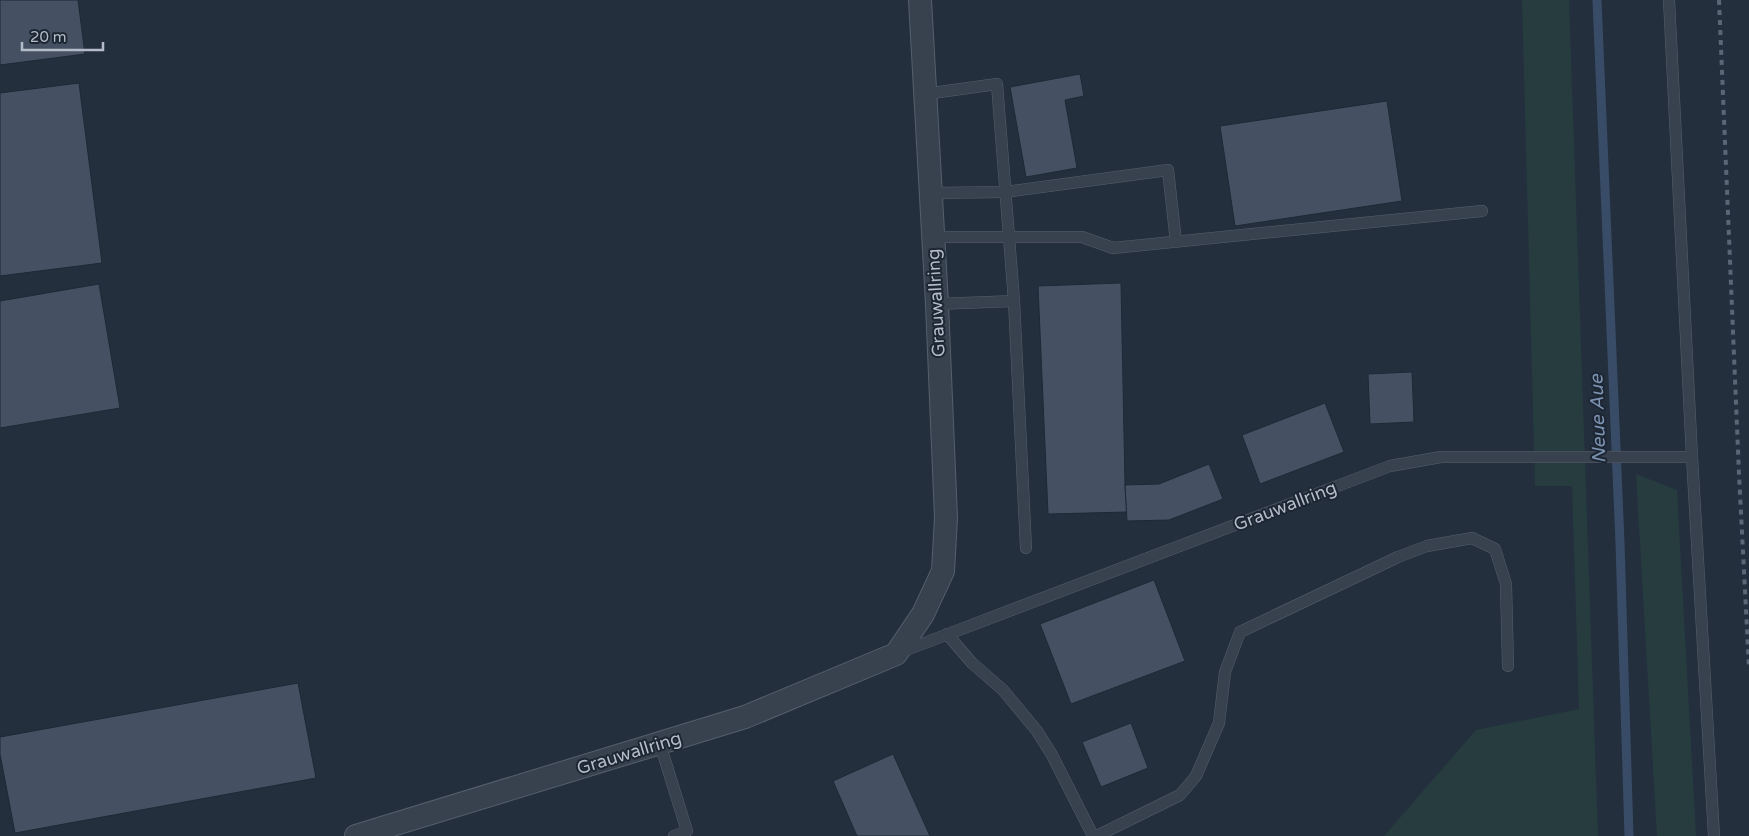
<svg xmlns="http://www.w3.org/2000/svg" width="1749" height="836" font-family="'Varela Round',sans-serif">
<rect width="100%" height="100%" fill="#242f3e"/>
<!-- green -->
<g fill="#263c3f">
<path d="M1522 0H1569L1598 836H1384L1476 730 1579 709 1572 486H1535Z"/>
<path d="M1636 474 1677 490 1696 836H1657Z"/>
</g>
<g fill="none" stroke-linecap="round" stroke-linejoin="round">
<!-- stream -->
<path stroke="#394c67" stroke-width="9" d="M1597 0 1620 543 1629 836"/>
</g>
<!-- building -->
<g fill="#455162" stroke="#1f2835">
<path d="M0 0H78L85 54 0 65Z"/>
<path d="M1080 74 1084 96 1065 100 1077 168 1026 177 1010 87Z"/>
<path d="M79 83 102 263 0 276V93Z"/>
<path d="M1387 101 1402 201 1235 226 1220 126Z"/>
<path d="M1121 283 1125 485 1127 512 1048 514 1038 286Z"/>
<path d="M99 284 120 408 0 428V301Z"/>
<path d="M1412 372 1414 422 1370 424 1368 374Z"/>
<path d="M1325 403 1344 452 1260 484 1242 435Z"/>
<path d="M1209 464 1223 499 1169 520 1127 521 1125 485 1159 484Z"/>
<path d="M1154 580 1185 661 1071 704 1040 624Z"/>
<path d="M298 683 316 778 15 833 0 754V737Z"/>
<path d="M1131 723 1148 768 1101 787 1082 742Z"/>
<path d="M893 754 930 836H857L833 781Z"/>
</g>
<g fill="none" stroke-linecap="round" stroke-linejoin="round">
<defs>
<g id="lane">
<path d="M1669 0 1692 457 1714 836"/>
<path d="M925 94 997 84 1014 301 1026 548"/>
<path d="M931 193 1005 192 1168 170 1176 242"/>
<path d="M933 237H1082L1113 248 1482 211"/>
<path d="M937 304 1014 301"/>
<path d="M947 634 972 663 1003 690 1037 731 1052 755 1093 836"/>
<path d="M901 652 1390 466 1441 457H1692"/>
<path d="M660 744 687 831 674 836"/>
<path d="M1097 836 1180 795 1196 776 1219 723 1225 672 1240 632 1398 557 1427 546 1472 538 1495 549 1506 584 1508 666"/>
</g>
<path id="street" d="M356 836 745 717 896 654 923 614 943 571 946 518 937 304 920 0"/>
</defs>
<!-- lane casing -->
<use href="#lane" stroke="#565f6c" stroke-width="12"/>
<!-- street casing -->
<use href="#street" stroke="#565f6c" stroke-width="24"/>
<!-- lane -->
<use href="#lane" stroke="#38414e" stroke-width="11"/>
<!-- street -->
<use href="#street" stroke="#38414e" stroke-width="22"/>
<!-- rail -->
<path stroke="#5a6575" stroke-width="4" stroke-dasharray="5 5" stroke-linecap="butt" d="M1719 0 1739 474 1749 668"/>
</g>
<g text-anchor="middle" stroke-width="4" stroke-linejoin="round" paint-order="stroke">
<!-- street labels -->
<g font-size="18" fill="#b4bcc9" stroke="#1d2633">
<text transform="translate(936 303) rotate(-93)" y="6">Grauwallring</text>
<text transform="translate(1285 506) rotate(-21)" y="6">Grauwallring</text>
<text transform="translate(629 753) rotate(-17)" y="6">Grauwallring</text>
</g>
<!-- water labels -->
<g font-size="19" font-style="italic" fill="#7c92b1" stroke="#1d2633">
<text transform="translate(1597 419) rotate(-92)" y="7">Neue Aue</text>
</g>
</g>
<!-- scale -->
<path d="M22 42v8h81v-8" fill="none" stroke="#b4bcc9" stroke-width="2.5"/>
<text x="30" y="42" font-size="15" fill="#b4bcc9" stroke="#1d2633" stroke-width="4" paint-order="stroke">20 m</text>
</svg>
